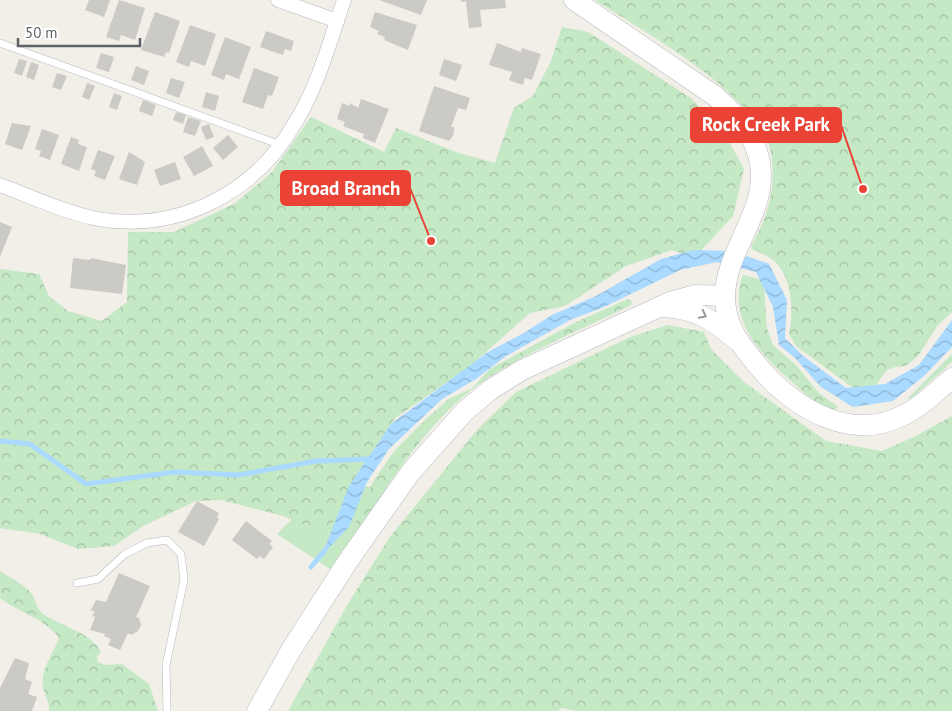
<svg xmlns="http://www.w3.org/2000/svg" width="952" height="711" font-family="'PT Sans',sans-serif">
<defs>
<pattern id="forest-crowns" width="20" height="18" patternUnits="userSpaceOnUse" patternTransform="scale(1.25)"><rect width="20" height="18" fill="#c5e8c5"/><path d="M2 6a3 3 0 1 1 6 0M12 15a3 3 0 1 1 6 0" fill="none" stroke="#a3c0a4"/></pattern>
<pattern id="water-waves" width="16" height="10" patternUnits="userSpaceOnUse" patternTransform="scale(1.25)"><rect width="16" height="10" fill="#aadaff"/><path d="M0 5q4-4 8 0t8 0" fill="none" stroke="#8eb4d2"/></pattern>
</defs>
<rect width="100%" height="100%" fill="#f1efe8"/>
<!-- green -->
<path fill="#c5e8c5" d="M359 485 387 490 330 569 277 534C299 510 328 493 359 485Z"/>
<!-- forest -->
<g fill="url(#forest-crowns)">
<path d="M595 0H952V312L938 325 918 356 906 366 895 367 887 370 873 389 853 388 796 346 789 334C794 312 792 275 773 260 767 255 758 252 752 249L751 246C770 214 779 177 768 141 764 128 754 119 746 110 704 64 647 34 595 0Z"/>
<path d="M562 27 588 32 691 98 726 136 744 169 733 216 694 258 672 250 626 266 565 306 530 313 468 368 395 418 361 470 327 534 283 516 221 500 196 501 143 526 114 546 78 549 40 534 0 528V269L39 274 49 296 68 311 102 321 127 302 128 232H174L234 204 272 172 311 117 384 152 396 128 456 152 495 163 514 108 533 96 551 61Z"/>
<path d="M743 275 759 279 764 286 767 328 773 345 796 365 818 392 838 407 835 410C817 405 803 392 790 380 759 353 727 319 743 275Z"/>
<path d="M628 299 632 301 631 305C578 332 516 355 470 391 421 430 388 486 354 537L349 538 372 483 395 450 427 418 450 398 471 389 490 369 574 323Z"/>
<path d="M668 325 704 332 711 349 744 382 826 441 882 451 916 436 952 416V711H575L562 708 557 711H288L346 607 389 538 477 430 516 392 630 337Z"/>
<path d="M952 354V362L912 398 907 399Z"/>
<path d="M0 571C10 578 24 584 32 594 36 601 36 608 43 614 60 626 91 632 101 652L97 657 98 662 105 665 122 664 149 684 158 711H49C50 702 45 696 43 688 40 671 53 653 59 638 45 618 19 613 0 598Z"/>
</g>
<!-- water -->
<path fill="url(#water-waves)" d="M694 250 731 251 769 264 787 300 785 338 802 355 846 388 885 384 919 365 952 320V347L924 376 893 401 853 407 821 387 795 358 779 345 773 307 756 272 717 262 680 270 604 307 570 320 506 356 476 379 442 399 389 449 367 482 349 527 322 555 349 486 391 424 488 352 522 334 552 315 596 296 661 259Z"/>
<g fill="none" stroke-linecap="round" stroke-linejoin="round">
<!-- stream -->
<g stroke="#aadaff" stroke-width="5">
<path d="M0 441 30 444 86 484 175 472 239 475 316 461 372 459"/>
<path d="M311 567 325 550"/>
</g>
</g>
<!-- building -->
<g fill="#cccac5">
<path d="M89 0H110L104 17 85 10Z"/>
<path d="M119 0 145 8 135 40 121 35 119 41 106 37Z"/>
<path d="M379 0H427L421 15Z"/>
<path d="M461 0H505L506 8 480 10 482 27 469 28 466 1 461 2Z"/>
<path d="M155 12 180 21 169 53 166 52 164 57 141 50Z"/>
<path d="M375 12 417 25 408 50 384 40 385 37 377 34 379 31 370 27Z"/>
<path d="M190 25 216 34 205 66 191 61 189 67 176 62Z"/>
<path d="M266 31 294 41 291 51 285 49 283 55 260 47Z"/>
<path d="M225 37 251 47 239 79 226 74 224 80 211 75Z"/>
<path d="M497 43 521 52 522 48 541 54 532 80 525 78 523 85 511 81 509 80 512 72 489 65Z"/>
<path d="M101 53 114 57 109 72 96 68Z"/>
<path d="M19 59 27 61 22 76 14 73Z"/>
<path d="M444 59 462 65 456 81 439 75Z"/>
<path d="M31 62 39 65 34 80 26 77Z"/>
<path d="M136 66 149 71 144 85 131 80Z"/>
<path d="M254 68 279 77 272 96 268 95 263 109 242 102Z"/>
<path d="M57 73 67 76 61 90 52 87Z"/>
<path d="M171 78 185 82 179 98 166 93Z"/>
<path d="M87 83 95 86 89 100 82 97Z"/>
<path d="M434 86 470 98 466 110 458 108 451 127H454V134L449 141 419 131Z"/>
<path d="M206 92 219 96 215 111 202 107Z"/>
<path d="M114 93 122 96 117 110 109 107Z"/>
<path d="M361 99 389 109 375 143 363 138 364 134 343 126 345 122 337 119 342 103 349 106 350 103 358 108Z"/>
<path d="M143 100 156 105 152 116 139 111Z"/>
<path d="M176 112 186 115 183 124 173 120Z"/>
<path d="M188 117 201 121 195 136 183 132Z"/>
<path d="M12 123 31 126 22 150 5 144Z"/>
<path d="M209 124 214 137 206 140 201 127Z"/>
<path d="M42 129 59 135 50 160 39 156 41 151 35 149Z"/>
<path d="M228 135 238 147 223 160 213 148Z"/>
<path d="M71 137 79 140 78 144 87 147 79 171 61 164Z"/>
<path d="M202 146 213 166 194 176 183 157Z"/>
<path d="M98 150 115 156 105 180 94 176 96 171 91 169Z"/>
<path d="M129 152 145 162 137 185 119 179Z"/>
<path d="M175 162 181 179 160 186 154 170Z"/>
<path d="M0 222 12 227 0 257Z"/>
<path d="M73 258 91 260V258L126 265 122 294 70 288Z"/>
<path d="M197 501 219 513 217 518 219 519 204 546 178 532Z"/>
<path d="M246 521 272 541 269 544 273 547 264 559 260 556 257 559 232 540Z"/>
<path d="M119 573 150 586 136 617 139 618 141 625 138 631 131 635 128 633 120 650 108 645 111 639 104 636 105 634 90 630 95 617 92 616 95 612 91 610 96 600 106 602Z"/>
<path d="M15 658 29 663 25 679 32 682 28 694 37 697 32 711H0V688Z"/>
</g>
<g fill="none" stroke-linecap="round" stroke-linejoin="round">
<defs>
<g id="lane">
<path d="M0 43 281 145"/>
<path d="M77 583 98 579 125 554 147 543 167 540 181 554 184 580 166 665 167 711"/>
</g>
<g id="street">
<path d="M278 0 337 21"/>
<path d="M0 185C30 196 61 211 93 218 175 234 254 195 295 123 318 86 330 41 344 0"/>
</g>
<g id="secondary">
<path d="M574 0 715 96C736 114 756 136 760 164 768 212 725 250 725 297 725 326 741 346 759 367 794 408 850 443 904 415 922 406 937 391 952 378"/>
<path d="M663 307C696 309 710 318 735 339"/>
<path d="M257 711 291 650 348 561 410 473 464 412 490 390 522 370 670 302 696 295 725 296"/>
</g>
</defs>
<!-- lane casing -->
<use href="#lane" stroke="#b5b8bc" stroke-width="8"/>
<!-- street casing -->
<use href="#street" stroke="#b5b8bc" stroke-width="15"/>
<!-- secondary casing -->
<use href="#secondary" stroke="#b6babf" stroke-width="21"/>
<!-- lane -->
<use href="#lane" stroke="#fff" stroke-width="7"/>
<!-- street -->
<use href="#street" stroke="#fff" stroke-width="14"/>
<!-- secondary -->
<use href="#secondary" stroke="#fff" stroke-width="20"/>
</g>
<!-- one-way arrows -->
<defs><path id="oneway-chevron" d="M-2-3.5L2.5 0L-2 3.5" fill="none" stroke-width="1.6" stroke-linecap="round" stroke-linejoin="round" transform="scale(1.25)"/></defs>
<use stroke="#979a9d" href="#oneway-chevron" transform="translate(703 315) rotate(27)"/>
<!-- callouts -->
<path fill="none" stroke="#ea4335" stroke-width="2" d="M863 189L841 125M431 241L410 188"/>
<g fill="#ea4335" stroke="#fff" stroke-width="2">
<circle cx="863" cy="189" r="5"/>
<circle cx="431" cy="241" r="5"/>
</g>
<g fill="#ea4335" stroke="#ea4335" stroke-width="2">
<rect x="691" y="108" width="150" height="34" rx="5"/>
<rect x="281" y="171" width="129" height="34" rx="5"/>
</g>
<g font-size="19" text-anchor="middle" font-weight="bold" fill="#fff">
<text x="766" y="131">Rock Creek Park</text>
<text x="346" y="195">Broad Branch</text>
</g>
<!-- scale -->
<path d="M18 38v8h122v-8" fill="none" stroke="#5f6368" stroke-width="2.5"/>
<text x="25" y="38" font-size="15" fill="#5f6368" stroke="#ffffff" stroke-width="4" paint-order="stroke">50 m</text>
</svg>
